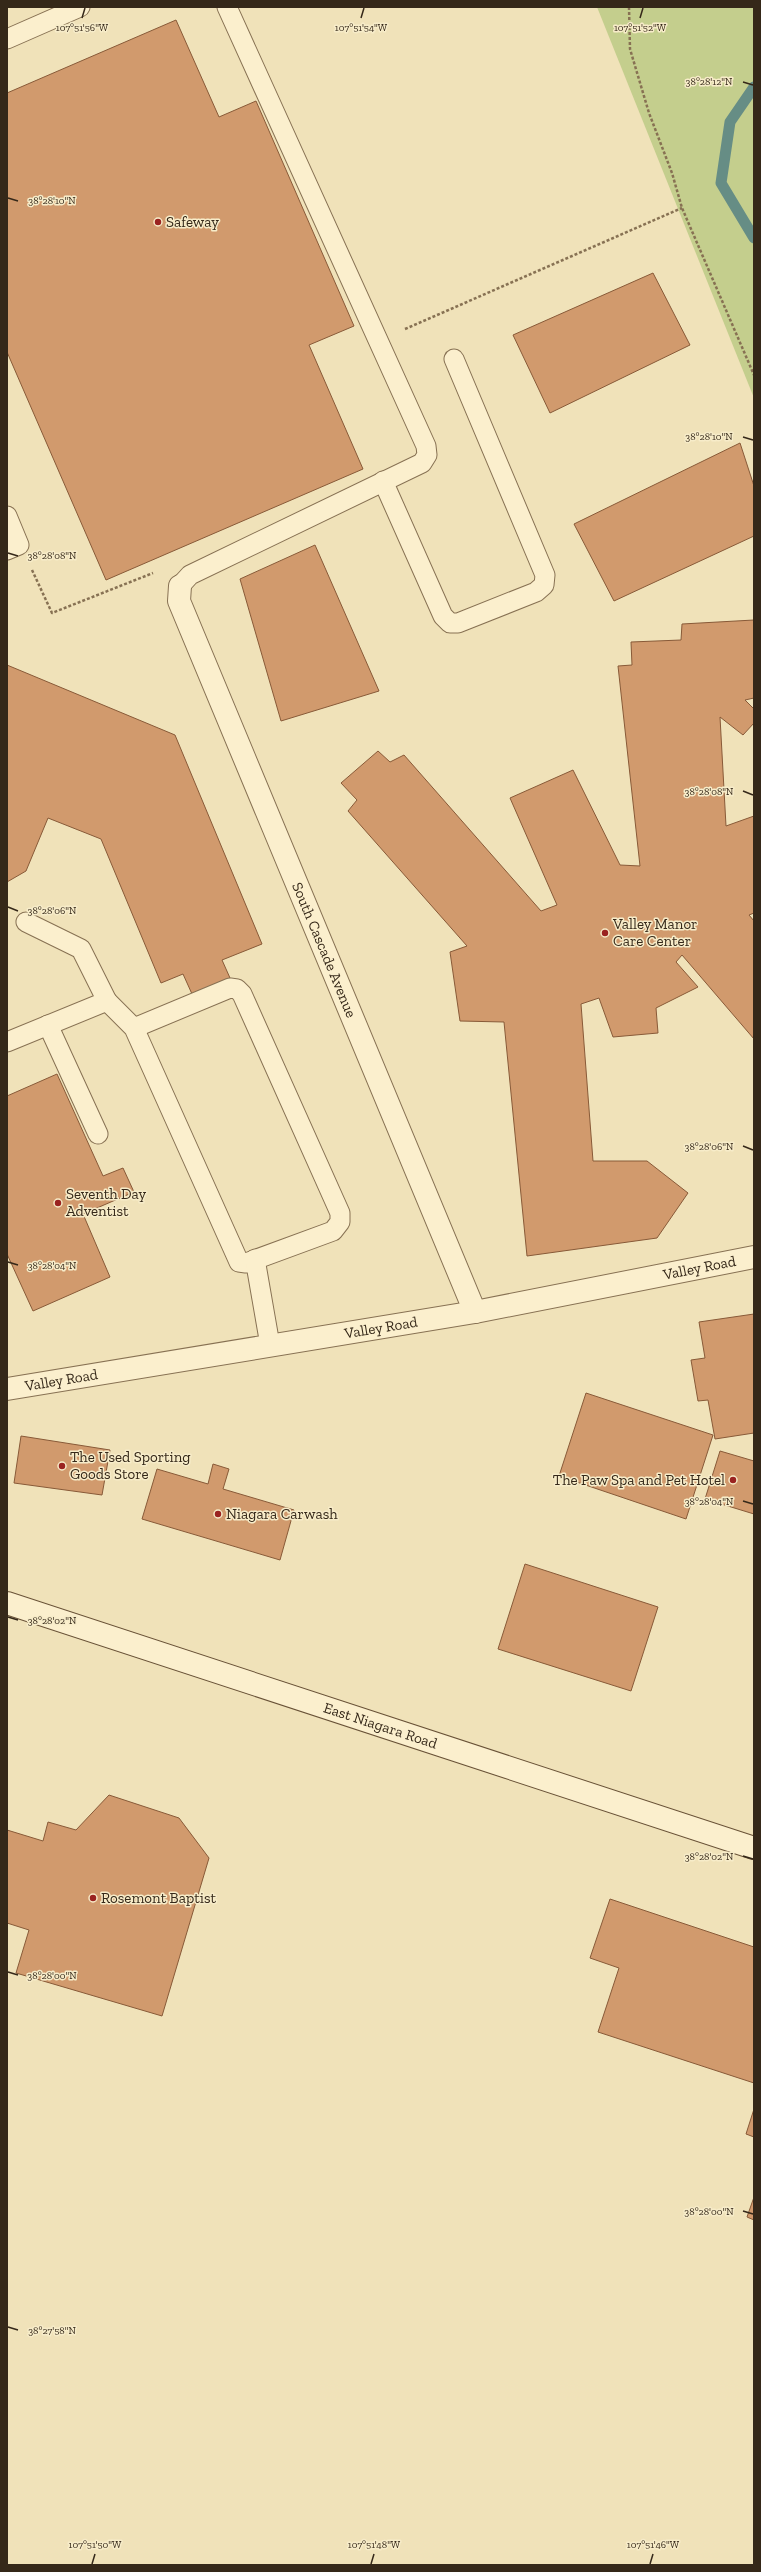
<svg xmlns="http://www.w3.org/2000/svg" width="761" height="2572" font-family="'Zilla Slab',serif">
<rect width="100%" height="100%" fill="#f0e2b9"/>
<!-- green -->
<path fill="#c4ce8d" d="M597 7H754V398Z"/>
<g fill="none" stroke-linecap="round" stroke-linejoin="round">
<!-- stream -->
<path stroke="#668d85" stroke-width="11" d="M754 87 730 122 721 183 754 238"/>
</g>
<!-- building -->
<g fill="#d19a6d" stroke="#885a38">
<path d="M176 20 219 117 256 101 354 326 309 345 363 469 106 580 7 352V93Z"/>
<path d="M653 273 690 345 550 413 513 335Z"/>
<path d="M740 443 754 486V536L614 601 574 524Z"/>
<path d="M315 545 379 691 281 721 240 579Z"/>
<path d="M754 620V698L745 700 754 709V723L743 735 720 717 726 826 754 816V913L749 915 754 921V1039L682 955 676 962 698 987 656 1008 658 1033 613 1037 599 998 581 1004 593 1161H647L688 1193 657 1238 527 1256 504 1022 460 1021 450 952 467 946 348 811 357 800 341 783 378 751 390 762 404 755 541 911 557 905 510 798 573 770 620 865 640 866 618 666 632 665 631 642 681 640 682 624Z"/>
<path d="M7 665 175 735 262 944 222 960 230 978 192 994 183 974 161 983 101 839 48 818 26 871 7 882Z"/>
<path d="M57 1074 103 1176 123 1168 134 1192 83 1214 110 1277 33 1311 7 1254V1096Z"/>
<path d="M754 1314V1433L715 1439 708 1400 698 1401 691 1360 705 1358 699 1322Z"/>
<path d="M586 1393 713 1435 686 1519 559 1476Z"/>
<path d="M21 1436 110 1450 102 1495 14 1483Z"/>
<path d="M720 1451 754 1461V1514L705 1499Z"/>
<path d="M213 1464 229 1469 223 1489 294 1510 280 1560 142 1519 157 1469 208 1484Z"/>
<path d="M525 1564 658 1607 631 1691 498 1649Z"/>
<path d="M109 1795 179 1818 209 1858 162 2016 16 1973 29 1930 7 1923V1830L43 1841 48 1822 76 1830Z"/>
<path d="M610 1899 754 1947V2083L598 2032 619 1968 590 1958Z"/>
<path d="M754 2109V2137L746 2134Z"/>
<path d="M754 2197V2220L747 2217Z"/>
</g>
<g fill="none" stroke-linecap="round" stroke-linejoin="round">
<defs>
<g id="lane">
<path d="M7 39 80 7"/>
<path d="M383 481 443 616 450 623H458L536 592 544 585 545 575 454 359"/>
<path d="M7 516 19 545 7 550"/>
<path d="M180 586 190 575 422 463 427 455 426 446 227 7"/>
<path d="M107 1001 134 1028 239 1262 246 1263 333 1231 340 1222V1213L242 994 237 989 230 988 134 1028"/>
<path d="M48 1025 98 1134"/>
<path d="M7 1042 107 1001 81 949 26 922"/>
<path d="M255 1259 270 1345"/>
</g>
<g id="street">
<path id="s1" d="M180 586 179 601 475 1312"/>
<path id="s2" d="M7 1389 475 1312 754 1257"/>
</g>
<g id="secondary">
<path id="s3" d="M7 1603 754 1848"/>
</g>
</defs>
<!-- lane casing -->
<use href="#lane" stroke="#877153" stroke-width="21"/>
<!-- street casing -->
<use href="#street" stroke="#877153" stroke-width="24"/>
<!-- secondary casing -->
<use href="#secondary" stroke="#695237" stroke-width="24"/>
<!-- path -->
<g stroke="#877153" stroke-width="2.5" stroke-dasharray="3 2" stroke-linecap="butt">
<path d="M629 7 630 49 649 113 672 173 682 208 754 375"/>
<path d="M405 329 682 208"/>
<path d="M32 570 52 613 153 573"/>
</g>
<!-- lane -->
<use href="#lane" stroke="#fbefcd" stroke-width="19"/>
<!-- street -->
<use href="#street" stroke="#fbefcd" stroke-width="22"/>
<!-- secondary -->
<use href="#secondary" stroke="#fbefcd" stroke-width="22"/>
</g>
<!-- ticks -->
<path fill="none" stroke="#352819" stroke-width="1.5" d="M82 18 85 8M361 18 364 8M640 18 643 8M743 82 753 85M8 198 18 201M743 437 753 440M8 553 18 556M743 791 753 795M8 907 18 911M743 1146 753 1150M8 1262 18 1265M743 1501 753 1504M8 1617 18 1620M743 1856 753 1859M8 1972 18 1975M743 2211 753 2214M8 2327 18 2330M92 2564 95 2554M371 2564 374 2554M650 2564 653 2554"/>
<!-- markers -->
<g fill="#9a2320" stroke="#f7ecc9" stroke-width="1.5">
<circle cx="158" cy="222" r="4"/>
<circle cx="605" cy="933" r="4"/>
<circle cx="58" cy="1203" r="4"/>
<circle cx="62" cy="1466" r="4"/>
<circle cx="733" cy="1480" r="4"/>
<circle cx="218" cy="1514" r="4"/>
<circle cx="93" cy="1898" r="4"/>
</g>
<g text-anchor="middle" stroke-width="3" stroke-linejoin="round" paint-order="stroke">
<!-- poi labels -->
<g font-size="15" fill="#352819" stroke="#f7ecc9" text-anchor="start">
<text x="166" y="227">Safeway</text>
<text x="613" y="929">Valley Manor<tspan x="613" dy="17">Care Center</tspan></text>
<text x="66" y="1199">Seventh Day<tspan x="66" dy="17">Adventist</tspan></text>
<text x="70" y="1462">The Used Sporting<tspan x="70" dy="17">Goods Store</tspan></text>
<text x="725" y="1485" text-anchor="end">The Paw Spa and Pet Hotel</text>
<text x="226" y="1519">Niagara Carwash</text>
<text x="101" y="1903">Rosemont Baptist</text>
</g>
<!-- street labels -->
<g font-size="15" fill="#352819" stroke="#f7ecc9">
<text dy="5" stroke="none"><textPath href="#s1" startOffset="393">South Cascade Avenue</textPath></text>
<text dy="5" stroke="none"><textPath href="#s2" startOffset="703">Valley Road</textPath></text>
<text dy="5" stroke="none"><textPath href="#s2" startOffset="379">Valley Road</textPath></text>
<text dy="5" stroke="none"><textPath href="#s2" startOffset="55">Valley Road</textPath></text>
<text dy="5" stroke="none"><textPath href="#s3" startOffset="393">East Niagara Road</textPath></text>
</g>
</g>
<g font-size="10" text-anchor="middle" fill="#352819" stroke="#f7ecc9" stroke-width="3" stroke-linejoin="round" paint-order="stroke">
<text x="82" y="31">107°51'56"W</text>
<text x="361" y="31">107°51'54"W</text>
<text x="640" y="31">107°51'52"W</text>
<text x="709" y="85">38°28'12"N</text>
<text x="52" y="204">38°28'10"N</text>
<text x="709" y="440">38°28'10"N</text>
<text x="52" y="559">38°28'08"N</text>
<text x="709" y="795">38°28'08"N</text>
<text x="52" y="914">38°28'06"N</text>
<text x="709" y="1150">38°28'06"N</text>
<text x="52" y="1269">38°28'04"N</text>
<text x="709" y="1505">38°28'04"N</text>
<text x="52" y="1624">38°28'02"N</text>
<text x="709" y="1860">38°28'02"N</text>
<text x="52" y="1979">38°28'00"N</text>
<text x="709" y="2215">38°28'00"N</text>
<text x="52" y="2334">38°27'58"N</text>
<text x="95" y="2548">107°51'50"W</text>
<text x="374" y="2548">107°51'48"W</text>
<text x="653" y="2548">107°51'46"W</text>
</g>
<!-- border -->
<rect width="761" height="2572" fill="none" stroke="#352819" stroke-width="16"/>
</svg>
